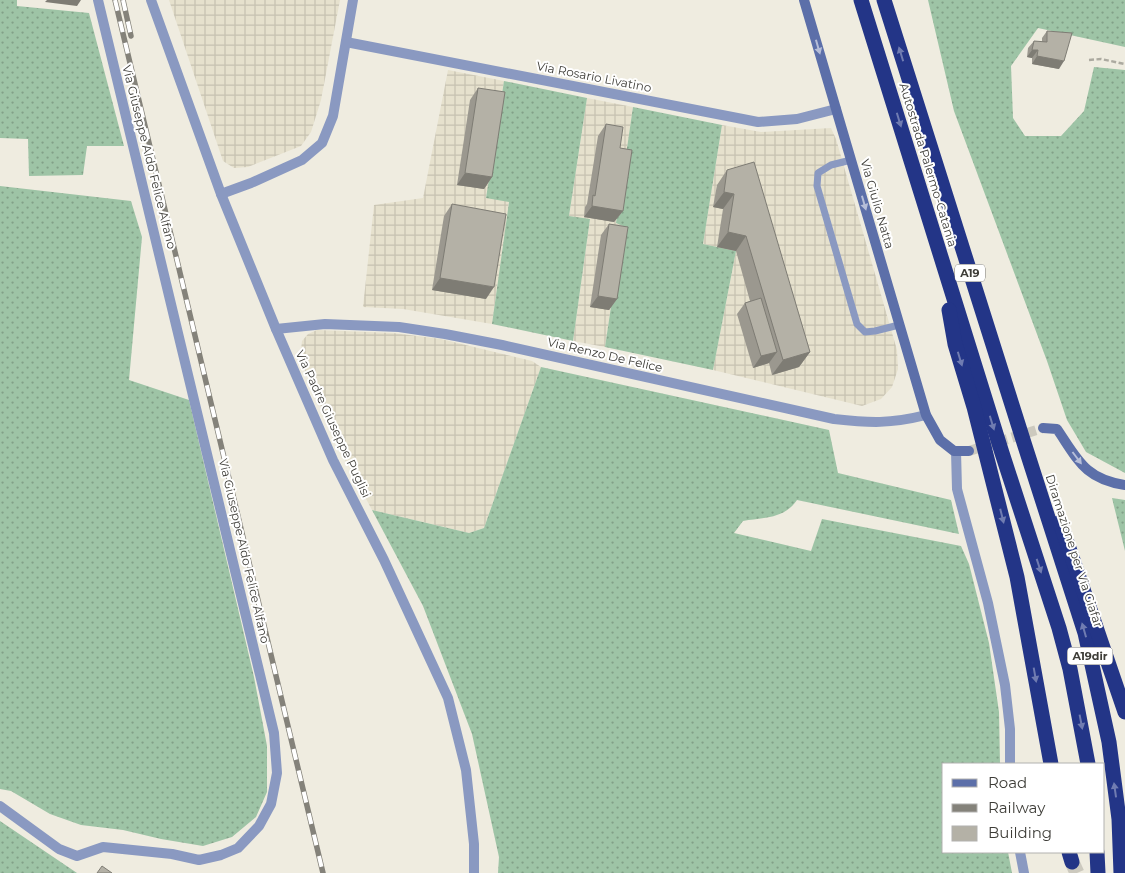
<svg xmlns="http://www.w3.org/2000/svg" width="1125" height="873" font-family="Montserrat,sans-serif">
<defs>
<pattern id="industrial-grid" width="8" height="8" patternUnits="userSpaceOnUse" patternTransform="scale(1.25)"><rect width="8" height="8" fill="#e6e1cd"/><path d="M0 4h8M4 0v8" fill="none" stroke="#c6c2b1"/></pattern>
<pattern id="grass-dots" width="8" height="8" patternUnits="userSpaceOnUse" patternTransform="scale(1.25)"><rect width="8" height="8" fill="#9ec4a6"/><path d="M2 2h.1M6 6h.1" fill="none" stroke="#82a088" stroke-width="1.8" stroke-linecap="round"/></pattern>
</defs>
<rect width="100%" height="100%" fill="#efece0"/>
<!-- industrial -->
<g fill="url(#industrial-grid)">
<path d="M169 0H340L321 100 311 132 301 146 248 167 234 168 223 161Z"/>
<path d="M448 70 504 81 486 197 509 201 492 324 403 309 363 307 374 205 423 198Z"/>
<path d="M587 98 633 107 616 223 623 225 605 347 573 341 590 220 569 216Z"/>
<path d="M722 125 761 132 831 128 836 139 897 350 898 369 892 387 881 399 862 406 713 370 736 251 703 244Z"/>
<path d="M317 330 393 333 441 339 532 361 541 367 484 528 469 533 372 510 340 450 300 359 302 341 308 334Z"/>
</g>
<!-- grass -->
<g fill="url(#grass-dots)">
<path d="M0 0H17V6L89 13 124 146H87L83 175 29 176 28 139 0 138Z"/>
<path d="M928 0H1125V47L1038 28 1011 66 1013 118 1025 136H1061L1084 111 1094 67 1125 70V473L1086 452 1067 420 1047 361 954 111Z"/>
<path d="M504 81 587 98 569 216 590 219 573 341 492 324 509 202 486 198Z"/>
<path d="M633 107 722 125 703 244 736 251 713 370 605 347 623 226 616 223Z"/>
<path d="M0 186 131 201 142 237 129 380 189 400 254 677 267 746V792L256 817 232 837 203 846 161 839 123 830 81 825 50 814 11 791 0 789Z"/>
<path d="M541 367 829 430 838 473 951 500 959 534 797 500C784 519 765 517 743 521L734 533 811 551 822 519 961 546 969 564 989 643 999 712 1000 764H944V852H1008L1012 873H498L499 857 472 734 423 606 372 510 469 533 484 528Z"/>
<path d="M1112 498 1125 500V551Z"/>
<path d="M0 821 77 873H0Z"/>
</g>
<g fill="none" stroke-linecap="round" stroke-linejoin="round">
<!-- secondary-tunnel -->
<path stroke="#ccc9be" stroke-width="10" stroke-dasharray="10 5" stroke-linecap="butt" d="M969 451 1043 428"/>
<!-- highway-tunnel -->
<path stroke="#ccc9be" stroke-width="15" stroke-dasharray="15 8" stroke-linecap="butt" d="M1072 862 1077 873"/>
<!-- path -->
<path stroke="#acaaa0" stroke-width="2.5" stroke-dasharray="5 2.5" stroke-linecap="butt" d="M1089 60 1101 59 1125 64"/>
<!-- lane -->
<path stroke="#8a99c1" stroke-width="7" d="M851 160 831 165 818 173 817 186 857 324 865 332 875 331 899 325"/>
<!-- street -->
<g stroke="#8a99c1" stroke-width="10">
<path d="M151 0 221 194 276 329 333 460 384 560 448 698 466 770 474 844V873"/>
<path d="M346 42 758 122 797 119 836 109"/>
<path d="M221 194 251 183 302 160 322 143 333 116 353 0"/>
<path d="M276 329 325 324 399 327 445 334 502 345 834 419C870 423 890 424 926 415"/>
<path d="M956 451 957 489 988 603 1005 685 1010 729V764"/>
<path d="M0 806 59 849 77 856 103 847 172 854 199 860 221 855 238 848 259 826 271 804 277 773 274 733 98 0"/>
<path d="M1020 852 1024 873"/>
</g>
<!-- secondary -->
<g stroke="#5c6fa9" stroke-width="10">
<path d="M804 0 926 415 940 440 954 451H969"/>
<path d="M1043 428 1057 429C1078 460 1085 479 1125 485"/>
</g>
<!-- highway -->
<g stroke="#233587" stroke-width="15">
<path d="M861 0 1002 453 1059 628 1070 669 1088 764"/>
<path d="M884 0 1025 446 1085 633 1109 742 1119 819 1121 873"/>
<path d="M949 310 955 344 974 407 1017 577 1051 764"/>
<path d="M1060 522 1125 712"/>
<path d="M1069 852 1072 862"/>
<path d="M1097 852 1098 873"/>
</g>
<defs>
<g id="rail">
<path d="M115 0 323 873"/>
<path d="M123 0 131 36"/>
</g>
</defs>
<!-- rail casing -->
<use href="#rail" stroke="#84827a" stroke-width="5.5"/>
<!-- rail -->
<use href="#rail" stroke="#fff" stroke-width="4" stroke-dasharray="11" stroke-linecap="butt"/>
</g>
<!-- wall -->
<g fill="#9b988f">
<path d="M1047 31 1059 69 1032 64V58L1027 57 1028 48 1034 41 1042 42V38Z"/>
<path d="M478 88 492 177 484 189 457 185 470 100Z"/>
<path d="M606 124 620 148 623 211 614 222 584 217 585 207 587 204 598 136Z"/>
<path d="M727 170 810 352 799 367 772 375 769 363 753 368 737 314 745 303 750 301 736 251 717 247 723 209 713 207 717 185Z"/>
<path d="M452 204 486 299 432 290 444 216Z"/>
<path d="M609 224 617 299 609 310 590 307 601 235Z"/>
</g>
<!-- shaded-wall -->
<g fill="#7e7c74">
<path d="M47 0H81L77 6 45 2Z"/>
<path d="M1032 50H1038L1032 58 1027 57Z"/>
<path d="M1037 56 1064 61 1059 69 1032 64Z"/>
<path d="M465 173 492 177 484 189 457 185Z"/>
<path d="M724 192 734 194 723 209 713 207Z"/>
<path d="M592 206 623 211 614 222 584 217Z"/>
<path d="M728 232 746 236 736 251 717 247Z"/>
<path d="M440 278 494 287 486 299 432 290Z"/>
<path d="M598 296 617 299 609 310 590 307Z"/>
<path d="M777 352 769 363 753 368 761 356Z"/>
<path d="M810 352 799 367 772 375 783 360Z"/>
</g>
<!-- building -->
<g fill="#b4b1a6" stroke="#7e7c74">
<path d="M1047 31 1072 33 1064 61 1037 56 1038 50H1032L1034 41 1047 42Z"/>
<path d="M478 88 505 92 492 177 465 173Z"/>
<path d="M606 124 623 127 620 148 632 150 623 211 592 206 593 195 595 196Z"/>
<path d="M754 162 810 352 783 360 746 236 728 232 734 194 724 192 727 170Z"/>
<path d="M452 204 506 214 494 287 440 278Z"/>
<path d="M609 224 628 227 617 299 598 296Z"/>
<path d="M761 298 777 352 761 356 745 303Z"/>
<path d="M102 866 112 873H97Z"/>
</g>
<!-- one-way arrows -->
<defs><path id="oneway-solid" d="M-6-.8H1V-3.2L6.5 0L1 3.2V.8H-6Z" transform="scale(1.25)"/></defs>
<g fill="#b6bed8">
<use href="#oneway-solid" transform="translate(818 47) rotate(74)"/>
<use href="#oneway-solid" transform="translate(864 203) rotate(74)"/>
<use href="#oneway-solid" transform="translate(1077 458) rotate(53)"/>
</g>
<g fill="#707cb1">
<use href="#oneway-solid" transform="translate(901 54) rotate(-107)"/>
<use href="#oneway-solid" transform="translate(899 120) rotate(73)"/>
<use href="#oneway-solid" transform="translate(960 359) rotate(73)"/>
<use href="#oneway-solid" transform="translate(992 423) rotate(73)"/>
<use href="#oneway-solid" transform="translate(1002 516) rotate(76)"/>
<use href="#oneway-solid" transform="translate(1039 566) rotate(72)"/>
<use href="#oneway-solid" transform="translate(1084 630) rotate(-106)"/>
<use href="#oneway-solid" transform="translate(1035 675) rotate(80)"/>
<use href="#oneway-solid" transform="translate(1081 722) rotate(79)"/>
<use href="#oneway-solid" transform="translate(1115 790) rotate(-98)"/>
</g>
<g text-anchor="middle" stroke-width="4" stroke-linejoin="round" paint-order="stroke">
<!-- shield labels -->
<g fill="#fff" stroke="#787774" stroke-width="1">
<rect x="955" y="264.5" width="30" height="17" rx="4"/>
<rect x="1067.5" y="647.5" width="45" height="17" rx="4"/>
</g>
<g font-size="11" font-weight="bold" fill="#3e3d38">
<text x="970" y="277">A19</text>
<text x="1090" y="660">A19dir</text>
</g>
<!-- street labels -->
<g font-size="12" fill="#3e3d38" stroke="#fff">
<text transform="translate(594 77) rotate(11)" y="4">Via Rosario Livatino</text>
<text transform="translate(149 157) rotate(76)" y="4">Via Giuseppe Aldo Felice Alfano</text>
<text transform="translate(928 165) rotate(73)" y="4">Autostrada Palermo-Catania</text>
<text transform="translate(877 204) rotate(74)" y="4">Via Giulio Natta</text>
<text transform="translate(605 355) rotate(13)" y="4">Via Renzo De Felice</text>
<text transform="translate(333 424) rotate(65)" y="4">Via Padre Giuseppe Puglisi</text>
<text transform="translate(244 551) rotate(77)" y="4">Via Giuseppe Aldo Felice Alfano</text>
<text transform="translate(1074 551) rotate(72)" y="4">Diramazione per Via Giafar</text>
</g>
</g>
<!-- legend -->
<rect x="942" y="763" width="162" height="90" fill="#ffffff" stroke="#b2b1af"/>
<rect x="952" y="779" width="25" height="8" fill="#5c6fa9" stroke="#b2b1af"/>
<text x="988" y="788" font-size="15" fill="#3e3d38">Road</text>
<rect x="952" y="804" width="25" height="8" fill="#84827a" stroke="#b2b1af"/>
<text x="988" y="813" font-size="15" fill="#3e3d38">Railway</text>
<rect x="952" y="826" width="25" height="15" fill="#b4b1a6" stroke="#b2b1af"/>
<text x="988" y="838" font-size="15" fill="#3e3d38">Building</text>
</svg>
